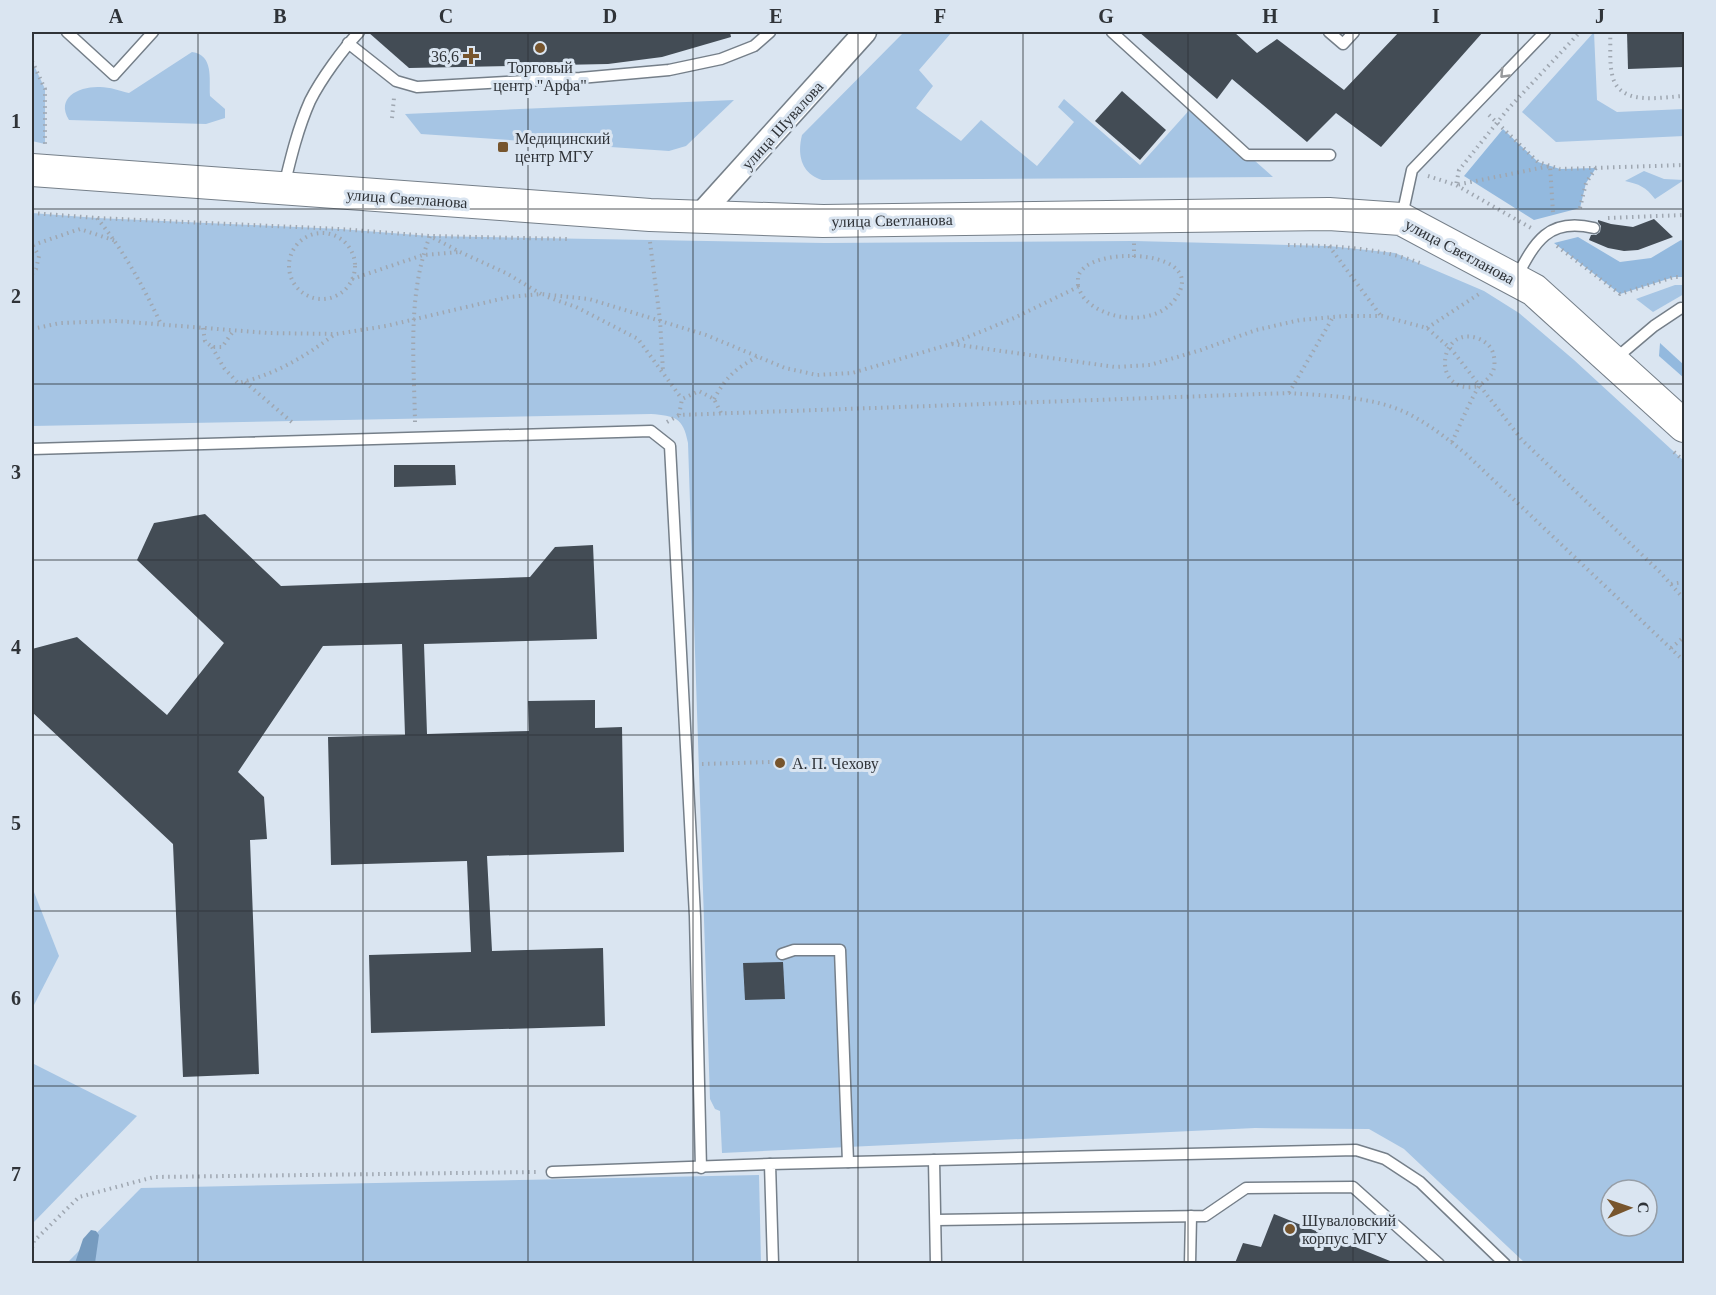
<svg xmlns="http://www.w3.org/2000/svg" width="1716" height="1295" font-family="Georgia,serif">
<rect width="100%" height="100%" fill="#dae5f1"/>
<!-- green -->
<g fill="#a6c5e4" fill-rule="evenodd">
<path d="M904 32H952L919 70 933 86 916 108 961 141 981 120 1037 166 1074 122 1058 107 1064 99 1140 165 1193 106 1273 177 822 180C801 173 797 155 802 135Z"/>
<path d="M1594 32 1597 100 1617 112 1684 109V136L1556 142 1522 112Z"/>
<path d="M192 52C214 55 209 79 210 96L225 109V118L206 124 69 120C55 97 80 86 100 87 110 87 120 91 129 93Z"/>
<path d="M32 61 45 89V144L32 141Z"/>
<path d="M734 100 686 146 669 151 421 134 405 114Z"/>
<path d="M1644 171 1664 179 1684 180 1655 199C1646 187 1639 184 1625 181Z"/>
<path d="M32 213 97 218 340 229 430 236 825 243 1134 241 1329 246 1395 253 1484 291 1519 313 1574 360 1684 461V1263H1525L1404 1149 1369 1129 1255 1128 722 1153 720 1111 715 1109 710 1099 688 443C683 417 675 416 651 414L32 426ZM1611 1190H1647V1226H1611Z"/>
<path d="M1675 285H1684V294L1653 312 1636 299Z"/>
<path d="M32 887 59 956 34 1005 32 1004Z"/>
<path d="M32 1063 137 1116 32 1224Z"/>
<path d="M759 1175 761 1263 66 1264 141 1188Z"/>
</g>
<!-- forest -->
<g fill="#93b9de">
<path d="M1503 129 1538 162 1560 169 1596 168 1586 183 1580 208 1534 220 1464 176Z"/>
<path d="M1578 237 1620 262 1651 258 1681 240 1684 242V277H1674L1620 294 1554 243Z"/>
<path d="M1660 343 1684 365V378L1659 356Z"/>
</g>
<!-- water -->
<path fill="#769bbf" d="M91 1230 96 1231 99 1235 95 1263H75L83 1239Z"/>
<!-- building -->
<g fill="#434c55">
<path d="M368 32H730L731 37 662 57 608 64 409 68Z"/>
<path d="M1139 32H1234L1257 53 1277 39 1344 90 1399 32H1483L1381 147 1336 113 1307 142 1232 79 1217 99Z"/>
<path d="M1627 32H1684V67L1628 69Z"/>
<path d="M1122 91 1166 130 1140 160 1095 121Z"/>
<path d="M1654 219 1673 237 1638 250 1624 251 1608 248 1589 240 1591 235H1596L1600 232 1601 226 1598 222V220L1611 224 1633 227Z"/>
<path d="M394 465H455L456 485 394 487Z"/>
<path d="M205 514 281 586 530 577 555 547 593 545 597 639 424 644 427 734 529 731 528 701 595 700V728L622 727 624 852 487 856 492 951 603 948 605 1026 371 1033 369 955 471 952 467 861 331 865 328 737 405 735 402 644 323 646 238 772 264 797 267 839 250 840 259 1074 183 1077 173 844 32 712V649L77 637 167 715 224 643 137 560 154 523Z"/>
<path d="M783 962 785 999 745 1000 743 963Z"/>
<path d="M1274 1214 1395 1263H1235L1243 1243 1261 1247Z"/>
</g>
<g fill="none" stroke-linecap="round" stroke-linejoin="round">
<defs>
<g id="lane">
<path d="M67 32 114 75 153 32"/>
<path d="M1112 32 1247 155H1330"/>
<path d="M1329 32 1343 44 1354 32"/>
<path d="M348 43 396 81 417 87 580 78 669 70 721 59 754 46 770 32"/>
<path d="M284 186C291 157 298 128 310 101 321 79 343 49 359 32"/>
<path d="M1402 216 1412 170 1545 32"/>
<path d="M1516 278C1535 242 1548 217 1594 228"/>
<path d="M1615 359 1654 326 1681 308"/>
<path d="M32 449 651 431 670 446 695 916 701 1168"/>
<path d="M782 954 794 950H840L848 1162"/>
<path d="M934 1160 936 1264"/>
<path d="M552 1172 770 1164"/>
<path d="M936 1220 1205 1216 1246 1188 1353 1187 1439 1264"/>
<path d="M773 1264 770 1164 1356 1150 1385 1159 1420 1182 1505 1264"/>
<path d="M1190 1264 1191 1216"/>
</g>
<path id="street" d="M698 217 865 32"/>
<path id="secondary" d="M32 170 650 215 823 221 1329 214 1401 219 1534 290 1684 426"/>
</defs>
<!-- lane casing -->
<use href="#lane" stroke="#757f89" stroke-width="13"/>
<!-- street casing -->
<use href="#street" stroke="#757f89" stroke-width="25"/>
<!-- secondary casing -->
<use href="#secondary" stroke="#757f89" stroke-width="34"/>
<!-- path -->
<g stroke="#9fa7b1" stroke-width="4" stroke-dasharray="1.5 4.5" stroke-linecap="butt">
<path d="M1610 32C1611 45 1609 61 1612 74 1618 107 1660 97 1684 96"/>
<path d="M32 61 45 89V144"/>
<path d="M1489 115 1538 162 1560 169 1684 165"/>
<path d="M392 118 394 98"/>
<path d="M1428 176 1456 185 1531 228"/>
<path d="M1580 208 1586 183 1596 168"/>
<path d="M1553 212 1550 166 1456 185 1459 170 1508 109 1580 32"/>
<path d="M32 213 97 218 340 229 430 236 567 239"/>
<path d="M97 218C124 251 143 286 161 324"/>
<path d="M1608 218 1684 215"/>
<circle cx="322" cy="266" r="33"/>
<path d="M650 242 660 320 663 371"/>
<path d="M33 245 80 229 116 241"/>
<path d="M1288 245C1333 246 1378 247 1420 263"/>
<path d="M1329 246 1381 316"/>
<path d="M1557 246 1620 294 1674 277H1684"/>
<path d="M1134 257V243"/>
<path d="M32 274 36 269 39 256 32 244"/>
<path d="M352 279 423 255 460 252"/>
<path d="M548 297 576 307 638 339 682 399"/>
<path d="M203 328 205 341 212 347H222L234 330"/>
<path d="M1427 328 1482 292"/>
<path d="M32 329 60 323 117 321 268 333 336 334 386 326 509 297 541 294 589 299 706 335 785 368 817 375 852 373 951 344 1014 318 1078 287C1080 291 1082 296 1085 299 1106 322 1157 326 1176 298 1208 251 1102 246 1082 270 1077 275 1078 280 1078 287"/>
<path d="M952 344 1115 367 1150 365 1201 350 1256 330 1300 320 1344 316H1382L1427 328 1452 350 1522 440 1660 572 1684 599"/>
<path d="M212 347 224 368 238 383C274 375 305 357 335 334"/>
<path d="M245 382 294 424"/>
<path d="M1289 393 1333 317"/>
<path d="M714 399C726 377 735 369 757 357"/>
<path d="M679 415 682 399 699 391 714 399 721 413"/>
<path d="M415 422C414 361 407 294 430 236L460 252 506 273 541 294"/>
<path d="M667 422 679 415 1289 393C1328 396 1373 396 1409 414 1430 425 1448 439 1466 454L1684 661"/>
<path d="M1452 442C1460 425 1468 405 1478 388 1482 382 1489 380 1493 371 1495 366 1495 359 1493 353 1491 346 1485 341 1477 338 1438 325 1430 397 1479 386"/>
<path d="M1674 452 1684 461"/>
<path d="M1671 584 1684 582"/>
<path d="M1671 648 1684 637"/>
<path d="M702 764 770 762"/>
<path d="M32 1248 34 1241 79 1197 154 1177 536 1172"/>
</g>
<!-- lane -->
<use href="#lane" stroke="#fff" stroke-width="10"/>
<!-- street -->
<use href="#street" stroke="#fff" stroke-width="22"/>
<!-- secondary -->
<use href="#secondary" stroke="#fff" stroke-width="32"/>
</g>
<!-- one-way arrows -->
<defs><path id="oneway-chevron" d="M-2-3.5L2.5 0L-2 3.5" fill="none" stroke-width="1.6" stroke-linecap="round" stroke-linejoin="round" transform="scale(1.5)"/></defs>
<use stroke="#97999c" href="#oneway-chevron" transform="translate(1504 74) rotate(134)"/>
<!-- grid -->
<path fill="none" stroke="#2f3338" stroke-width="1.5" stroke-opacity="0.55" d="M198 32V1264M363 32V1264M528 32V1264M693 32V1264M858 32V1264M1023 32V1264M1188 32V1264M1353 32V1264M1518 32V1264M32 209H1684M32 384H1684M32 560H1684M32 735H1684M32 911H1684M32 1086H1684"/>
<!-- markers -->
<g fill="#77552d" stroke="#dae5f1" stroke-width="2">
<circle cx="540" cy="48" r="6"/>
<path d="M468 47h6v6h6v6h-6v6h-6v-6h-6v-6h6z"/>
<rect x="497" y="141" width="12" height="12" rx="3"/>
<circle cx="780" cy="763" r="6"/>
<circle cx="1290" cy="1229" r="6"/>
</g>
<g text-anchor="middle" stroke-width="6" stroke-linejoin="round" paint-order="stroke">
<!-- poi labels -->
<g font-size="16" fill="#2f3338" stroke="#dae5f1" text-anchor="start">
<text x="459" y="62" text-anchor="end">36,6</text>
<text x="540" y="73" text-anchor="middle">Торговый<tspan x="540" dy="18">центр "Арфа"</tspan></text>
<text x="515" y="144">Медицинский<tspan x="515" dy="18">центр МГУ</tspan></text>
<text x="792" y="769">А. П. Чехову</text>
<text x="1302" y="1226">Шуваловский<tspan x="1302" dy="18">корпус МГУ</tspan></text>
</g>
<!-- street labels -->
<g font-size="16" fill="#2f3338" stroke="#dae5f1">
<text transform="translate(782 125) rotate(-48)" y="6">улица Шувалова</text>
<text transform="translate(407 198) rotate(4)" y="6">улица Светланова</text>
<text transform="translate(892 220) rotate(-1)" y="6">улица Светланова</text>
<text transform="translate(1460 251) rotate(28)" y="6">улица Светланова</text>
</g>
</g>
<!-- border -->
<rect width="1716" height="1295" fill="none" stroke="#dae5f1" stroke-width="66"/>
<!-- north arrow -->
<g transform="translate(1629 1208) rotate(88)"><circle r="28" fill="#dae5f1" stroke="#969ea7" stroke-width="1.5"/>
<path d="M0-4.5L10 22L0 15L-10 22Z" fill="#77552d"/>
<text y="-9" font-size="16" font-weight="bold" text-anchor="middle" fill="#2f3338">С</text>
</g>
<rect x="33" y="33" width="1650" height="1229" fill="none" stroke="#2f3338" stroke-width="2"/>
<g font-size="20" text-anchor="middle" font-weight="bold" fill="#2f3338">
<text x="116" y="23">A</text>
<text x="280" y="23">B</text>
<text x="446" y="23">C</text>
<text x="610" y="23">D</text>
<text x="776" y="23">E</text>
<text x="940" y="23">F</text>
<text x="1106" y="23">G</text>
<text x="1270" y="23">H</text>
<text x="1436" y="23">I</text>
<text x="1600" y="23">J</text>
<text x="16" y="128">1</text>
<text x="16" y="303">2</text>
<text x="16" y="479">3</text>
<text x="16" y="654">4</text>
<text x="16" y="830">5</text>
<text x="16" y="1005">6</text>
<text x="16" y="1181">7</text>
</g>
</svg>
